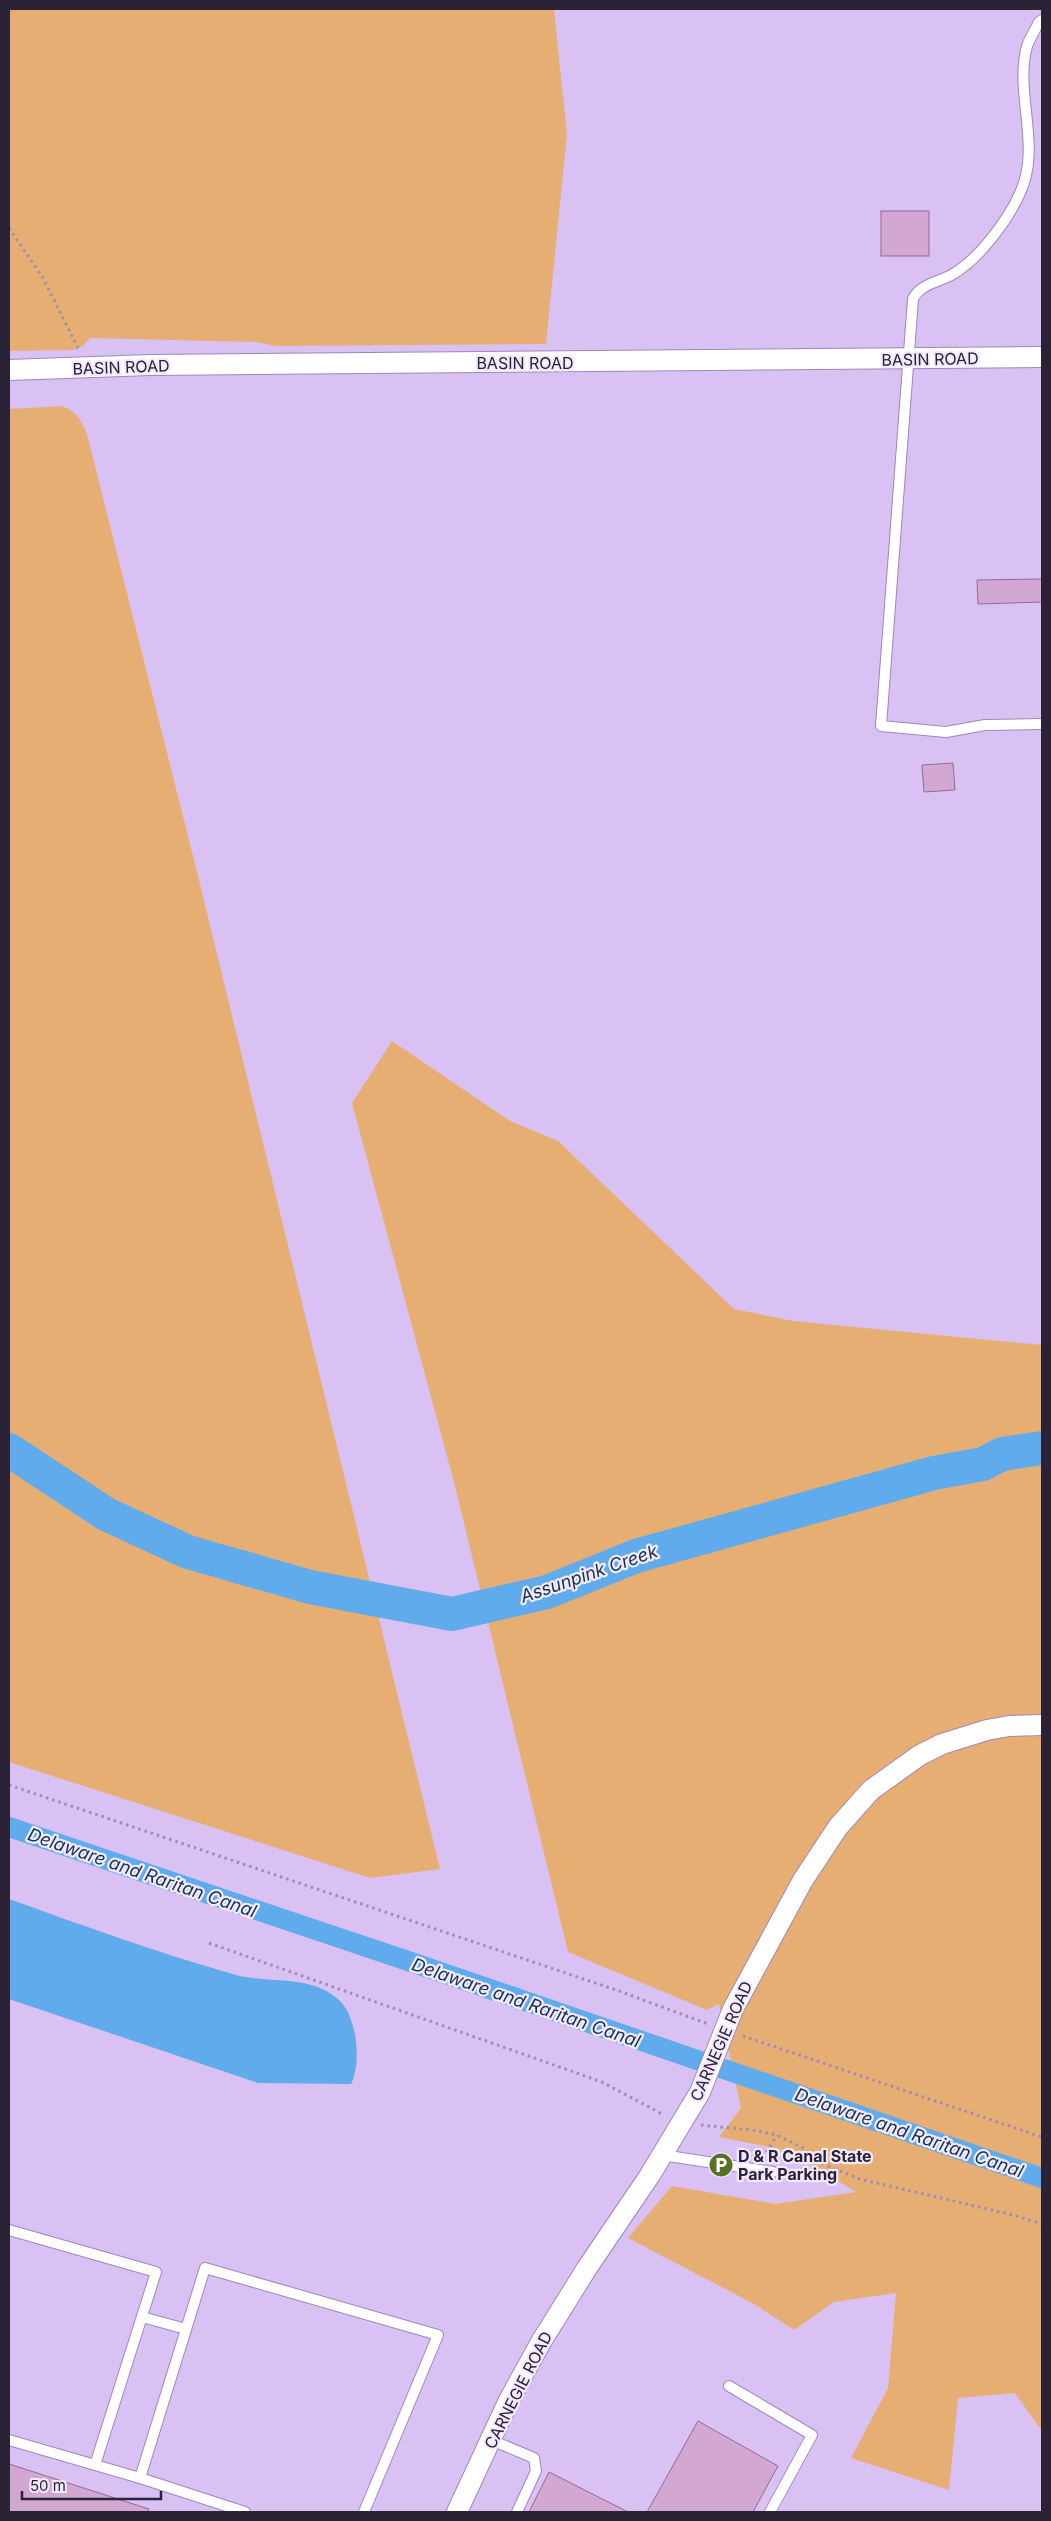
<svg xmlns="http://www.w3.org/2000/svg" width="1051" height="2521" font-family="Inter,sans-serif">
<rect width="100%" height="100%" fill="#d9c1f4"/>
<!-- green -->
<g fill="#e7ae74">
<path d="M9 9H554L567 135 546 344 277 346 256 342 90 338 83 346 74 350 9 351Z"/>
<path d="M62 406C77 412 81 420 87 434L198 876 440 1869 370 1878 9 1762V409Z"/>
<path d="M392 1041 510 1121 558 1141 734 1309 793 1321 1042 1345V2431L1015 2393 958 2398 949 2490 851 2458 888 2388 896 2293 834 2302 794 2330 754 2304 628 2238 672 2186 775 2204 856 2192 789 2151 719 2137 741 2108 719 2004 707 2010 568 1952 455 1486 352 1103Z"/>
</g>
<!-- water -->
<path fill="#5fabeb" d="M9 1899C84 1926 159 1953 236 1975 271 1984 309 1974 338 1999 357 2015 362 2063 351 2084L258 2083 9 1999Z"/>
<g fill="none" stroke-linecap="round" stroke-linejoin="round">
<!-- canal -->
<path stroke="#5fabeb" stroke-width="20" d="M9 1827 414 1963 1042 2178"/>
<!-- river -->
<path stroke="#5fabeb" stroke-width="34" d="M9 1450 106 1514 188 1552 310 1587 452 1614 547 1592 636 1556 934 1473 983 1464 1002 1454 1042 1448"/>
</g>
<!-- building -->
<g fill="#d2a8d2" stroke="#926b93">
<rect x="881" y="211" width="48" height="45"/>
<path d="M1042 579V602L978 604 977 580Z"/>
<path d="M953 763 955 790 924 792 922 765Z"/>
<path d="M698 2421 778 2466 753 2512H647Z"/>
<path d="M9 2464 149 2509 148 2512H9Z"/>
<path d="M549 2472 628 2512H529Z"/>
</g>
<g fill="none" stroke-linecap="round" stroke-linejoin="round">
<defs>
<g id="lane">
<path d="M1042 20 1039 22C1035 30 1030 38 1027 46 1014 93 1042 146 1020 193 1008 220 979 259 953 274 938 283 921 283 913 299L881 726 946 732 985 725 1042 724"/>
<path d="M662 2155 773 2172"/>
<path d="M9 2230 156 2272 95 2465"/>
<path d="M142 2317 186 2329"/>
<path d="M729 2386 812 2435 770 2512"/>
<path d="M9 2440 140 2478 205 2268 438 2335 364 2512"/>
<path d="M491 2440 534 2458 536 2471 517 2512"/>
<path d="M140 2478 245 2512"/>
</g>
<g id="street">
<path d="M9 370 150 365 1042 357"/>
<path d="M457 2512 509 2400 541 2342 587 2268 650 2175 700 2092 733 2009 803 1880 838 1827 871 1790 920 1755 942 1744 987 1730 1009 1726 1042 1725"/>
</g>
</defs>
<!-- lane casing -->
<use href="#lane" stroke="#9f88b9" stroke-width="12"/>
<!-- street casing -->
<use href="#street" stroke="#9f88b9" stroke-width="22"/>
<!-- path -->
<g stroke="#9f8cb5" stroke-width="3" stroke-dasharray="2.5 4" stroke-linecap="butt">
<path d="M9 228 43 278 79 350"/>
<path d="M9 1785 619 1991 708 2024"/>
<path d="M209 1943 602 2082 664 2115"/>
<path d="M743 2036 1042 2137"/>
<path d="M701 2125 751 2130 777 2135 803 2148 823 2164 860 2179 1013 2215 1042 2224"/>
<path d="M763 2158 777 2135"/>
</g>
<!-- lane -->
<use href="#lane" stroke="#fff" stroke-width="10"/>
<!-- street -->
<use href="#street" stroke="#fff" stroke-width="20"/>
</g>
<!-- icons -->
<defs>
<symbol id="parking-disc" viewBox="-11 -11 22 22"><circle r="9.5" fill="#587225" stroke="#f2e9fe"/><path d="M-3.5-5.5H1a3.5 3.5 0 0 1 0 7H-1V5.5H-3.5ZM-1-3.4V-.6H.8a1.4 1.4 0 0 0 0-2.8Z" fill="#fff"/></symbol>
</defs>
<g fill-rule="evenodd">
<use href="#parking-disc" x="707" y="2151" width="28" height="28"/>
</g>
<g text-anchor="middle" stroke-width="4.5" stroke-linejoin="round" paint-order="stroke">
<!-- street labels -->
<g font-size="16" fill="#2b2235" stroke="#f2e9fe">
<text transform="translate(930 359) rotate(-1)" y="6">BASIN ROAD</text>
<text x="525" y="369">BASIN ROAD</text>
<text transform="translate(121 367) rotate(-2)" y="6">BASIN ROAD</text>
<text transform="translate(721 2041) rotate(-66)" y="6">CARNEGIE ROAD</text>
<text transform="translate(518 2390) rotate(-63)" y="6">CARNEGIE ROAD</text>
</g>
<!-- poi labels -->
<g font-size="16" font-weight="bold" fill="#2b2235" stroke="#f2e9fe" text-anchor="start">
<text x="738" y="2162">D &amp; R Canal State<tspan x="738" dy="18">Park Parking</tspan></text>
</g>
<!-- water labels -->
<g font-size="18" font-style="italic" fill="#14344e" stroke="#f2e9fe">
<text transform="translate(589 1574) rotate(-19)" y="6">Assunpink Creek</text>
<text transform="translate(142 1873) rotate(19)" y="6">Delaware and Raritan Canal</text>
<text transform="translate(526 2003) rotate(19)" y="6">Delaware and Raritan Canal</text>
<text transform="translate(909 2133) rotate(19)" y="6">Delaware and Raritan Canal</text>
</g>
</g>
<!-- border -->
<rect width="1051" height="2521" fill="none" stroke="#2b2235" stroke-width="20"/>
<!-- scale -->
<path d="M22 2491v8h139v-8" fill="none" stroke="#2b2235" stroke-width="2.5"/>
<text x="30" y="2491" font-size="15" fill="#2b2235" stroke="#f2e9fe" stroke-width="4" paint-order="stroke">50 m</text>
</svg>
